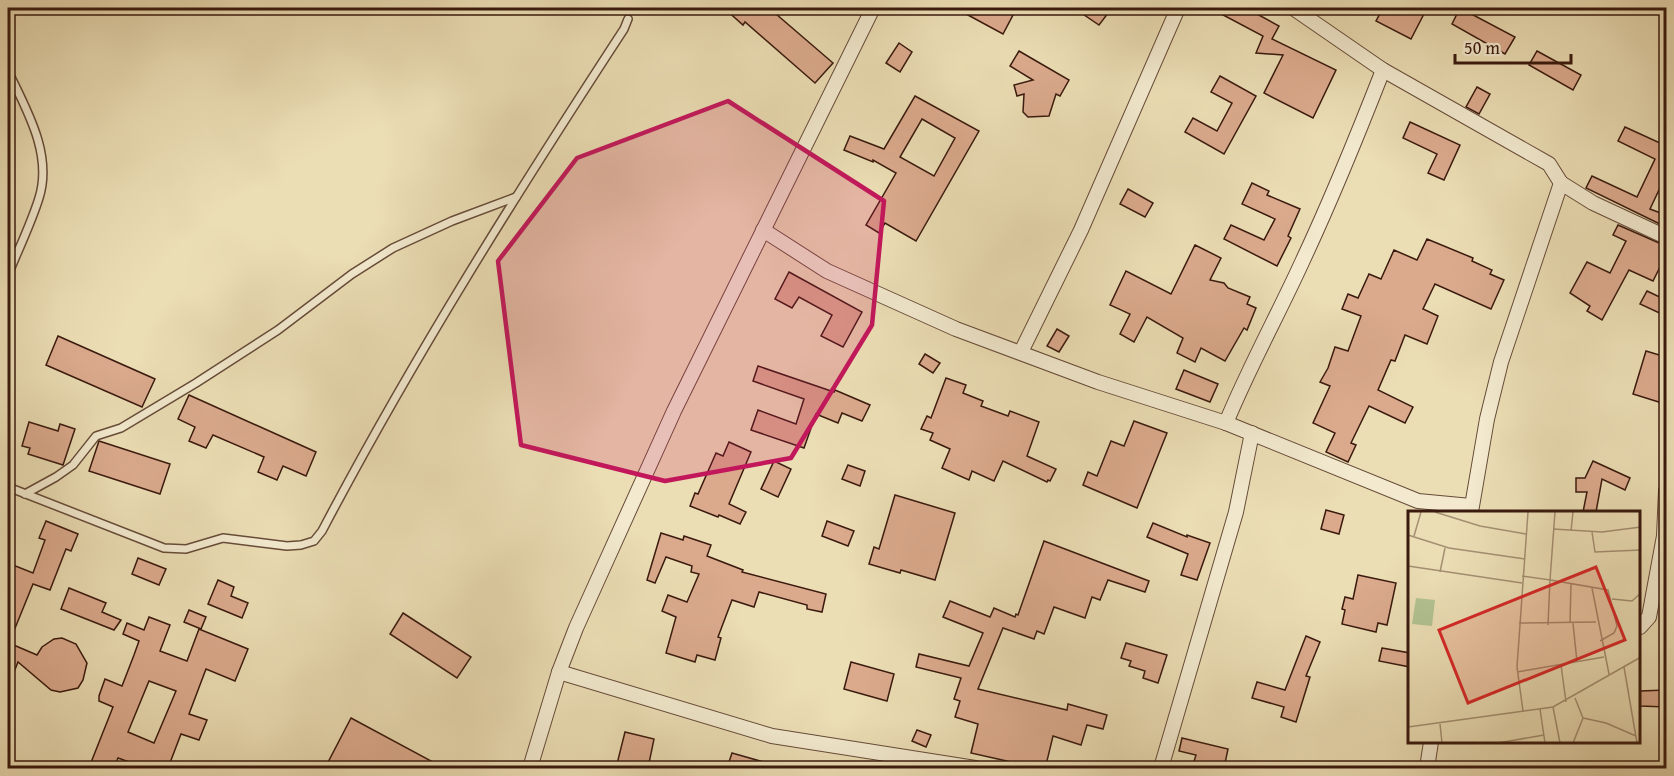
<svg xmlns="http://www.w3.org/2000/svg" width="1674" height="776" font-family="'Gentium Book Plus',serif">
<rect width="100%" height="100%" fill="#ebddb4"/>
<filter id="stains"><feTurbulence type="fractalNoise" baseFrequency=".00333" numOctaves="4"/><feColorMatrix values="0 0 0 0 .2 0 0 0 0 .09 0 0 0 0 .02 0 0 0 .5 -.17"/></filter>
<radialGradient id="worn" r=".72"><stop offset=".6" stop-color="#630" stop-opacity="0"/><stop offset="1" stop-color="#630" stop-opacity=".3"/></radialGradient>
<!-- building -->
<g fill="#dbaa8d" stroke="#3a1a0e" stroke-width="1.5" fill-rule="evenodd">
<path d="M724 8H769L833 63 815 83 745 22 743 25Z"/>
<path d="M955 8H998L1013 15 1003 34Z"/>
<path d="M1074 8H1112L1099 25Z"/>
<path d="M1210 8H1246L1279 26 1272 39 1336 70 1313 118 1264 93 1283 55 1256 53 1263 36Z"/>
<path d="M1383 8H1427L1411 39 1376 21Z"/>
<path d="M1460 8 1515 37 1505 54 1452 24Z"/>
<path d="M899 43 912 52 900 72 886 63Z"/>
<path d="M1019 51 1069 80 1060 96 1056 94 1049 116 1028 117 1023 112 1024 94 1017 96 1014 85 1033 80 1010 66Z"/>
<path d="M1537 51 1581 75 1573 90 1529 65Z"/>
<path d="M1220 76 1256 96 1224 154 1185 132 1193 118 1217 131 1232 103 1211 92Z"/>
<path d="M1477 87 1490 94 1479 114 1466 107Z"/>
<path d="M915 96 979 131 916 241 885 223 879 233 866 225 896 173 873 160V162L844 150 850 136 884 149ZM922 119 955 138 934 176 900 157Z"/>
<path d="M1410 122 1460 145 1444 180 1428 173 1437 154 1403 138Z"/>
<path d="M1625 127 1662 144 1666 134V175L1650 209 1666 215V227L1586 188 1592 176 1637 197 1655 159 1618 141Z"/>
<path d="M1252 183 1269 191 1267 195 1300 209 1288 236 1291 238 1277 266 1224 239 1231 225 1264 240 1275 219 1242 204Z"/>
<path d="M1128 189 1153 203 1145 217 1120 204Z"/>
<path d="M1618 225 1666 246V263L1663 261 1653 281 1629 270 1602 320 1587 311 1590 306 1570 293 1587 262 1610 273 1626 241 1613 235Z"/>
<path d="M1427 239 1473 258 1472 261 1492 270 1490 274 1504 280 1491 309 1435 284 1423 309 1438 316 1427 344 1405 335 1395 361 1391 360 1378 390 1413 407 1405 423 1369 406 1351 443 1356 445 1348 462 1326 452 1335 433 1313 423 1330 386 1320 382 1328 368 1335 347 1348 351 1361 316 1342 309 1348 294 1358 298 1369 274 1381 279 1394 250 1417 260Z"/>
<path d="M1195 245 1221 258 1210 280 1224 283 1228 288 1250 297 1247 304 1256 308 1247 330 1244 328 1225 361 1201 348 1195 362 1177 353 1183 338 1147 317 1134 342 1120 334 1130 314 1110 305 1126 271 1171 294Z"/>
<path d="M789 272 862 312 843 347 821 336 832 315 799 297 792 308 775 299Z"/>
<path d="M1647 291 1666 300V316L1640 304Z"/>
<path d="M1057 329 1069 336 1059 352 1047 346Z"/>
<path d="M58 336 155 379 142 407 46 365Z"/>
<path d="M1646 351 1666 357V388L1662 403 1633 394Z"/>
<path d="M925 354 940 363 933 373 919 364Z"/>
<path d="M758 366 834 392 835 390 870 405 862 421 842 413 838 423 816 414 804 448 751 430 758 410 796 424 804 399 753 381Z"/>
<path d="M1184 370 1218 384 1210 402 1176 389Z"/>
<path d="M946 378 966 385 963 393 983 401 981 406 1008 416 1010 411 1039 422 1027 456 1056 469 1050 481 1048 480 1047 482 1003 461 994 481 972 471 969 480 942 468 950 449 930 440 933 433 921 429 927 416 931 418Z"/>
<path d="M189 395 316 452 306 476 283 466 277 480 258 472 264 457 213 435 206 448 189 441 195 427 178 419Z"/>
<path d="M1134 421 1167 433 1137 508 1083 485 1088 472 1097 476 1111 441 1124 446Z"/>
<path d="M29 422 58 431 60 424 75 429 63 465 28 454 30 448 22 446Z"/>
<path d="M99 441 170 464 160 494 89 471Z"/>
<path d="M729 442 751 452 729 504 746 512 740 524 719 515 718 517 690 506 695 493 698 494 716 453 723 456Z"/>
<path d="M774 461 791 469 778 497 761 489Z"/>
<path d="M1593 461 1630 478 1625 490 1602 479 1596 512H1583L1587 492H1576V478H1585Z"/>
<path d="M848 465 865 471 860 486 842 479Z"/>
<path d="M895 495 955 513 935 580 901 570 900 573 869 564 874 547 879 549Z"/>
<path d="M1326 510 1344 515 1339 534 1321 529Z"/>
<path d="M46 521 78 534 71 551 66 549 50 590 33 584 9 643 37 655 42 647 54 639 62 638 76 644 87 663 83 680 78 688 60 692 51 690 18 662 8 687V579L13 565 33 573 45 540 39 538Z"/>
<path d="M827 521 854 531 848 546 822 536Z"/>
<path d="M1153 523 1187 537V535L1210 543 1197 580 1181 575 1188 554 1147 537Z"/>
<path d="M661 533 683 540 684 536 711 545 707 556 743 570 742 572 826 594 822 612 807 609V605L759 592 754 607 732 600 718 637 721 638 715 660 697 655 695 662 666 653 676 617 662 611 668 595 687 602 699 574 691 572 692 566 666 557 655 583 647 580Z"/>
<path d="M1044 541 1149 581 1145 592 1108 580 1100 600 1092 597 1085 618 1054 607 1044 634 1037 631 1034 639 1003 628 978 689 1067 710 1068 704 1107 715 1103 729 1087 725 1081 745 1053 736 1046 765 1034 762 1033 767 971 753 978 724 955 717 960 701 954 699 961 678 916 667 919 654 969 666 983 633 943 617 950 601 990 617 994 608 1015 617 1016 614 1018 615Z"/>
<path d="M138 558 166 569 159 585 132 574Z"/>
<path d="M1358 575 1396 583 1387 625 1378 623 1376 632 1342 624 1345 610 1342 609 1345 597 1353 599Z"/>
<path d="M218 580 234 587 231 596 248 603 242 618 208 604Z"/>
<path d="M69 588 106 603 102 612 121 620 114 630 61 609Z"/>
<path d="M189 610 206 617 201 629 184 622Z"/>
<path d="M403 613 471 657 457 678 390 634Z"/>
<path d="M149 617 170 625 160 651 187 661 199 629 248 649 235 681 206 669 189 714 207 720 199 740 181 734 168 768H146L118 758 114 768H99L90 765 113 707 99 701V696L105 679 122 686 134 655 139 641 123 634 127 623 144 630ZM149 681 176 691 154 743 128 732Z"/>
<path d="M1306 636 1320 642 1306 676 1310 677 1296 722 1281 717 1284 707 1252 698 1257 682 1285 690Z"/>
<path d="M1126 643 1167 655 1158 683 1143 678 1145 671 1129 666 1131 661 1121 658Z"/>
<path d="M1382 648 1410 653V667L1379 661Z"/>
<path d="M851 662 894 674 887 701 844 689Z"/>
<path d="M1666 690V707L1640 706V691Z"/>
<path d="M351 718 444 768H325Z"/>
<path d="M917 730 931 735 926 747 912 741Z"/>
<path d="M625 732 654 739 648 768H616Z"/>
<path d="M1182 738 1228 749 1224 768H1192L1196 755 1179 751Z"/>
<path d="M732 753 774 765V768H727Z"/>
</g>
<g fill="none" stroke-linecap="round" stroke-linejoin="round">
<defs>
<g id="lane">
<path d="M8 71C26 109 53 154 39 198 31 224 18 250 8 275"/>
<path d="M8 487 164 548 186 549 223 538 287 546 301 545 314 541 322 531C413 358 517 193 624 29L628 19"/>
<path d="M25 494 56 477 73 465 96 436 121 428 196 383 278 330 352 274 393 248 452 221 516 197"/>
</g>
<g id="street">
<path d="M1293 8 1383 70 1549 164 1561 183 1593 203 1666 237"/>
<path d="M763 230 827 271 956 329 1098 382 1226 423 1418 501 1471 506"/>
<path d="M1021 352 1081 230 1178 8"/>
<path d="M1226 423C1249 367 1278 315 1303 260 1332 198 1358 134 1383 70"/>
<path d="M1471 512 1487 419 1501 362 1561 183"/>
<path d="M1640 627 1649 617 1664 536 1666 491"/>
<path d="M559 672 772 736 975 768"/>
<path d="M530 768 559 672 576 628 674 411 873 8"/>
<path d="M1161 768 1236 512 1252 433"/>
<path d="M1427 768 1431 742"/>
</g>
</defs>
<!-- lane casing -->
<use href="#lane" stroke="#664b38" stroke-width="10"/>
<!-- street casing -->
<use href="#street" stroke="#664b38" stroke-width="16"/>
<!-- lane -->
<use href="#lane" stroke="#f2e9ce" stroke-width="7"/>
<!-- street -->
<use href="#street" stroke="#f2e9ce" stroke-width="14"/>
</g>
<!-- marked area -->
<path fill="#c2185b" fill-opacity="0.2" stroke="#c2185b" stroke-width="4.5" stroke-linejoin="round" d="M728 101 884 201 872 325 791 458 665 481 521 445 498 261 577 158Z"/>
<!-- overview -->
<g transform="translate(1408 511)">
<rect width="232" height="232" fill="#ebddb4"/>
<path d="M8 87 27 89 24 115 4 113Z" fill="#b2c291"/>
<path fill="none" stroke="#a48f72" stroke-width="1.5" d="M27 1 72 15 118 23M145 18 194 21 233 16M163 20 165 1M184 21 187 41 233 39M0 24 41 37 117 48M6 25 13 1M0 55 114 72M32 61 37 37M114 65 142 69 147 1M184 77 201 163M204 88 224 90 233 82M111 112 188 111M162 112 163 73M165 112 169 151M140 114 142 69 200 79 209 115 206 122 192 130M153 154 158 191M216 156 229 232M109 161 196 146M145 196 152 232M132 198 137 232M115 200 109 156 120 1M175 207 198 212 228 225M32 213 34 232M0 216 145 196 233 146M90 232 136 224M165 232 175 207 167 187"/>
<path fill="#d62828" fill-opacity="0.15" stroke="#d62828" stroke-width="3" d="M188 56 217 129 60 192 31 119Z"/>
<rect width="232" height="232" fill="none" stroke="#3a1a0e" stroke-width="3"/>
</g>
<!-- margin -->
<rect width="1674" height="776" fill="none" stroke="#ebddb4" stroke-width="30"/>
<rect x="9" y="9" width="1656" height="758" fill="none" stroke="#3a1a0e" stroke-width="3"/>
<rect x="15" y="15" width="1644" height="746" fill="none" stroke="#3a1a0e" stroke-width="1.5"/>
<!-- scale -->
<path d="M1455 54v9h116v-9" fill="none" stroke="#3a1a0e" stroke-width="3"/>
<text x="1464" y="54" font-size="18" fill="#3a1a0e" stroke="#f2e9ce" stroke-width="4.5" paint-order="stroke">50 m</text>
<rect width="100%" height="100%" filter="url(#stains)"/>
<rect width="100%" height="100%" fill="url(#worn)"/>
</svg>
